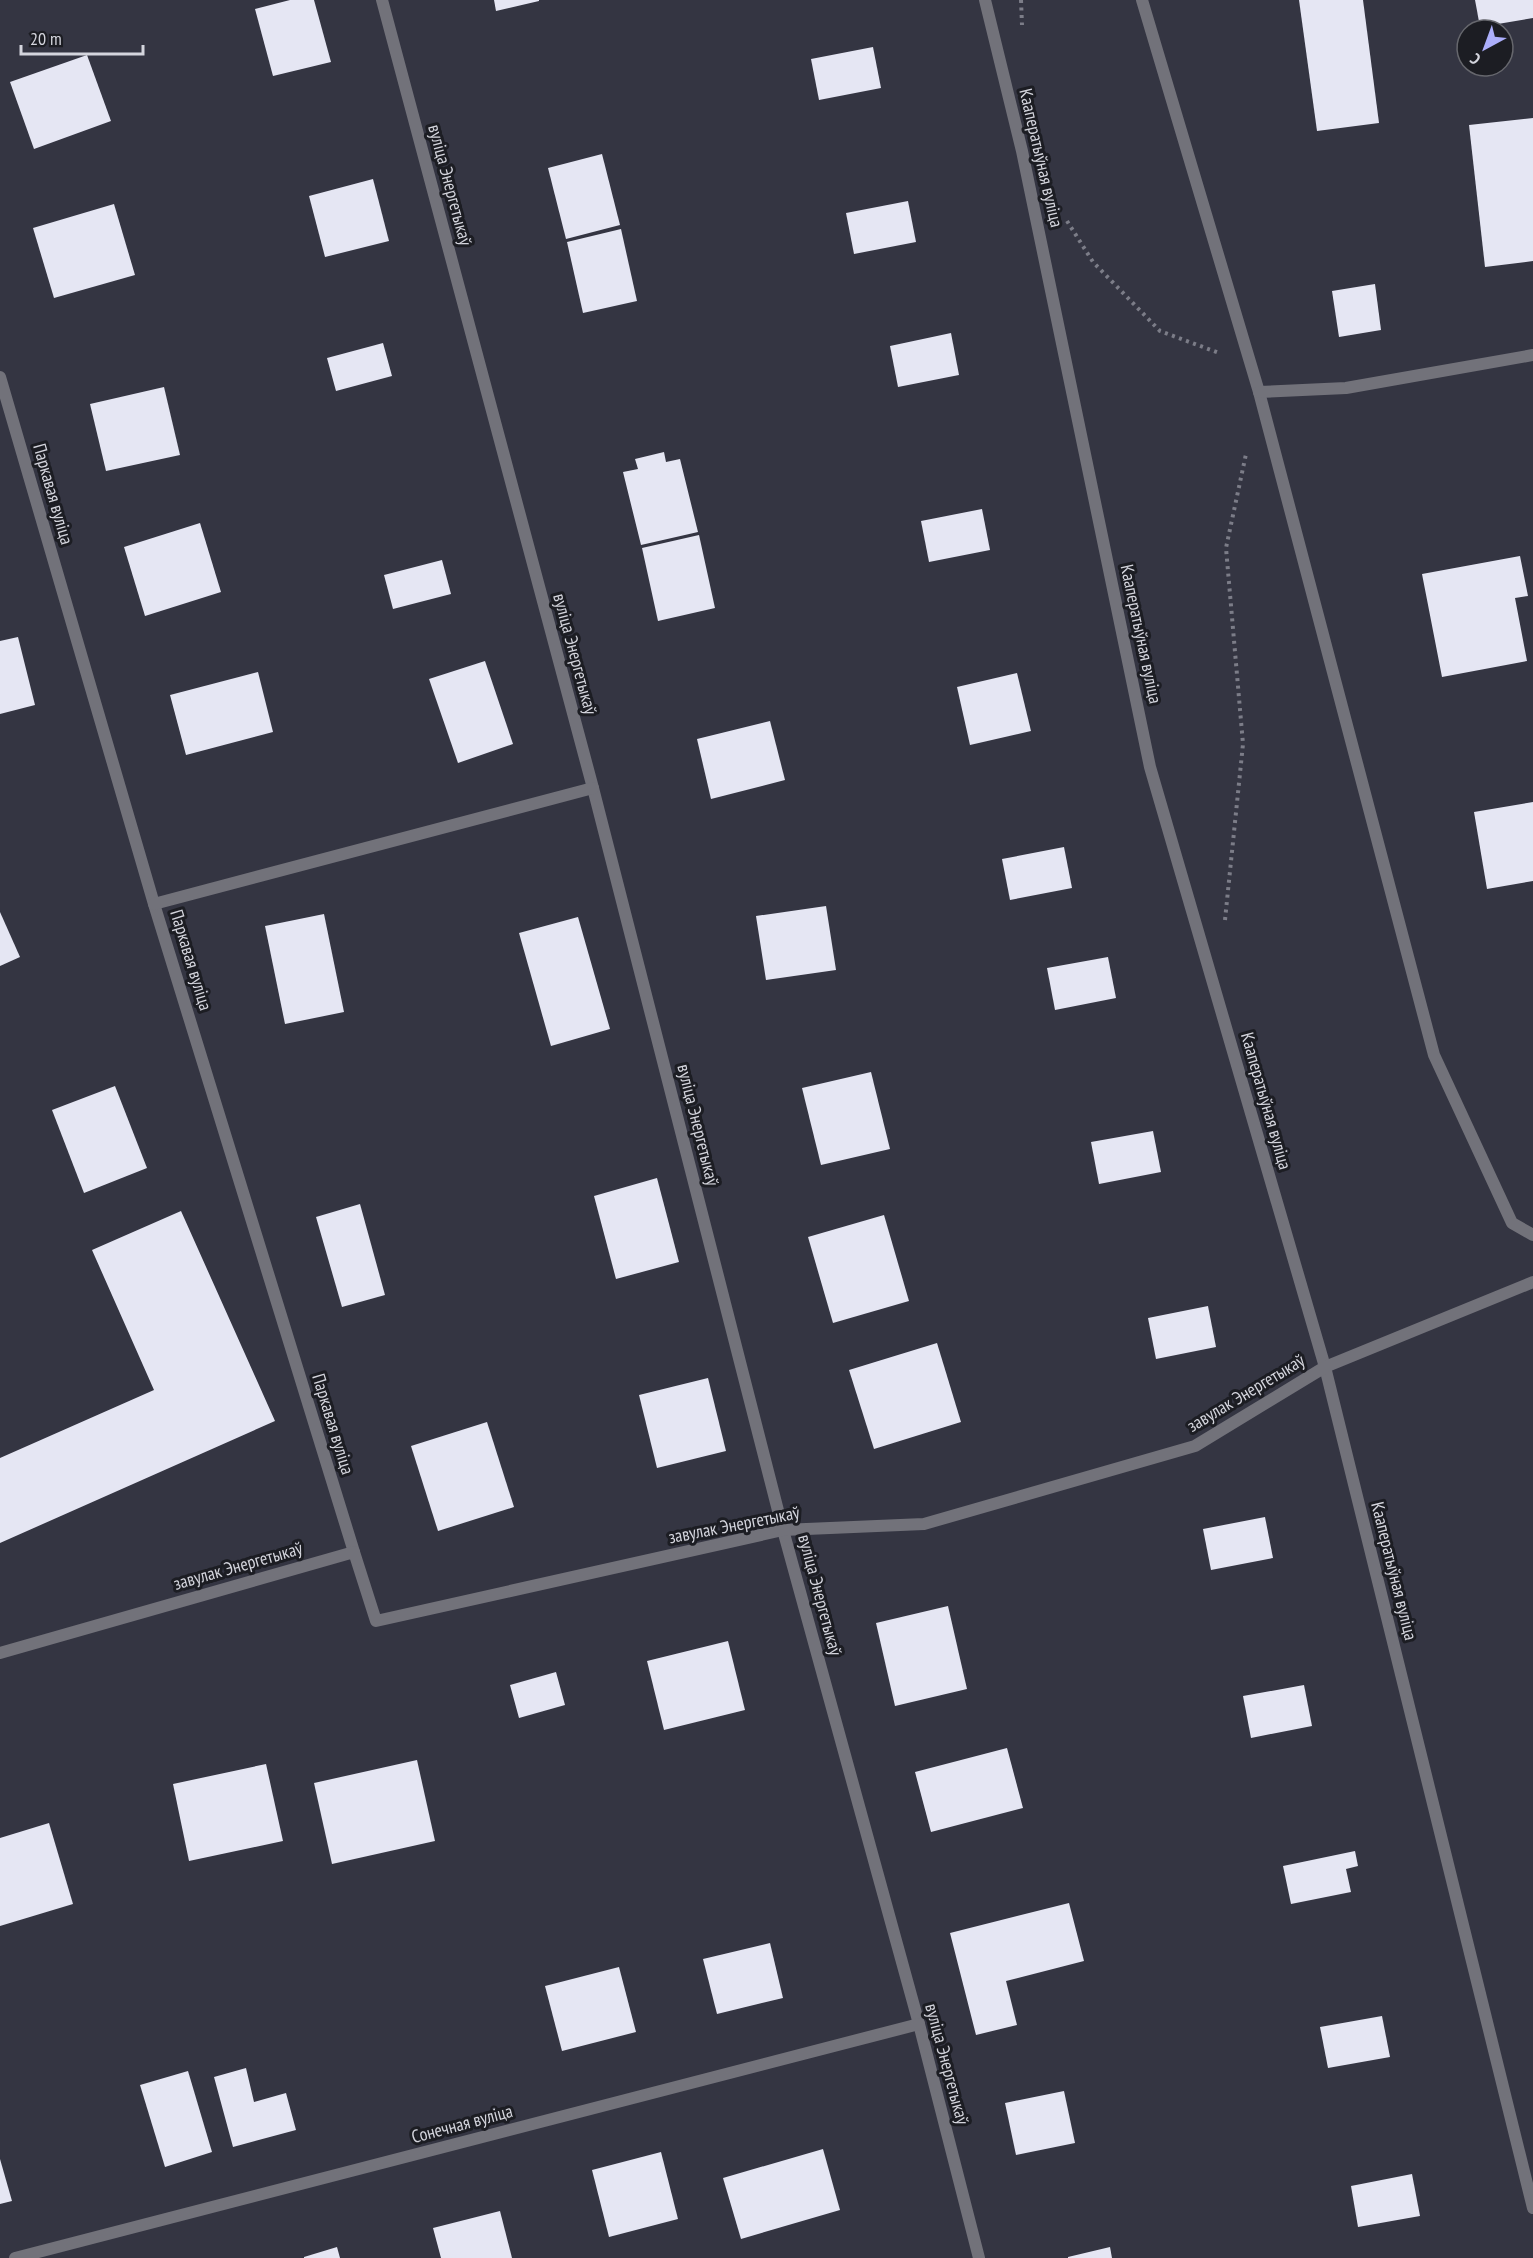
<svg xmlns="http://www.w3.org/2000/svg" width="1533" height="2258" font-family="'PT Sans Narrow',sans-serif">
<rect width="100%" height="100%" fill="#343542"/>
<!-- building -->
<g fill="#e5e6f3">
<path d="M290 0H314L331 62 273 76 255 9Z"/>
<path d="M494 0H539V1L496 11Z"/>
<path d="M1299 0H1363L1379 123 1317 131Z"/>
<path d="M1475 0H1533V18L1480 27Z"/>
<path d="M873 47 881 88 819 100 811 59Z"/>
<path d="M87 55 111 121 34 149 10 82Z"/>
<path d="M1533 118V261L1485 267 1469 125Z"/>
<path d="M602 154 620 225 566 239 548 168Z"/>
<path d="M373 179 389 241 325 257 309 196Z"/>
<path d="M908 201 916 242 854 254 846 213Z"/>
<path d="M114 204 135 275 54 298 33 228Z"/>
<path d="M621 229 637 301 583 313 567 242Z"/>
<path d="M1375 284 1381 330 1339 337 1332 291Z"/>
<path d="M951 333 959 375 898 387 890 346Z"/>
<path d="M383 343 392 376 336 391 327 358Z"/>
<path d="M164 387 180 455 106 471 90 404Z"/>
<path d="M664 452 666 462 680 459 698 532 641 545 623 472 638 469 635 459Z"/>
<path d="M982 509 990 550 929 562 921 521Z"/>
<path d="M200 523 221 592 145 616 124 547Z"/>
<path d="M699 535 715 608 658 621 642 548Z"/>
<path d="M1520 556 1528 596 1515 598 1527 661 1442 677 1422 574Z"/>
<path d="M442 560 451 594 393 609 384 575Z"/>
<path d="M18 637 35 705 0 714V641Z"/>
<path d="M485 661 513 744 458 763 429 679Z"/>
<path d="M258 672 273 732 186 755 170 695Z"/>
<path d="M1017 673 1031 731 970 745 957 687Z"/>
<path d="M770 721 785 780 711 799 697 739Z"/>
<path d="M1533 802V881L1487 889 1474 812Z"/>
<path d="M1064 847 1072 888 1010 900 1002 859Z"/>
<path d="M826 906 836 970 766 980 756 916Z"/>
<path d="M0 912 20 957 0 966Z"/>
<path d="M324 914 344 1012 285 1024 265 926Z"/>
<path d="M578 917 610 1029 551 1046 519 933Z"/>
<path d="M1108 957 1116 998 1055 1010 1047 968Z"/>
<path d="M871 1072 890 1149 821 1165 802 1088Z"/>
<path d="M115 1086 147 1168 84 1193 52 1110Z"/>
<path d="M1153 1131 1161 1172 1099 1184 1091 1142Z"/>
<path d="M657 1178 679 1262 616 1279 594 1196Z"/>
<path d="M360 1204 385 1295 342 1307 316 1217Z"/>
<path d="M181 1211 275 1421 0 1543V1458L154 1390 92 1250Z"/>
<path d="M884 1215 909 1301 833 1323 808 1237Z"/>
<path d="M1208 1306 1216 1347 1156 1359 1148 1318Z"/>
<path d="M937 1343 961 1422 874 1449 849 1370Z"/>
<path d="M708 1378 726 1451 657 1468 639 1395Z"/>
<path d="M487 1422 514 1507 438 1531 411 1446Z"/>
<path d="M1265 1517 1273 1558 1211 1570 1203 1529Z"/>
<path d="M948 1606 967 1689 895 1706 876 1623Z"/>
<path d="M728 1641 745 1710 664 1730 647 1661Z"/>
<path d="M556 1672 565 1705 519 1718 510 1685Z"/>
<path d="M1304 1685 1312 1726 1251 1738 1243 1696Z"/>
<path d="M1007 1748 1023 1808 931 1832 915 1772Z"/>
<path d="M417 1760 435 1841 332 1864 314 1783Z"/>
<path d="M266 1764 283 1841 189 1861 173 1784Z"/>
<path d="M49 1823 73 1904 0 1926V1838Z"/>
<path d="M1355 1851 1358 1866 1346 1869 1351 1892 1291 1904 1283 1866Z"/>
<path d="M1069 1903 1084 1961 1006 1981 1017 2025 976 2035 950 1933Z"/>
<path d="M770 1943 783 1998 717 2014 703 1959Z"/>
<path d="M619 1967 636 2032 562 2051 545 1986Z"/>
<path d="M1382 2016 1390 2057 1328 2068 1320 2027Z"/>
<path d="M246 2068 254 2102 286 2093 296 2130 233 2147 214 2077Z"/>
<path d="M188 2071 212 2152 165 2167 140 2085Z"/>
<path d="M1064 2091 1075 2143 1016 2155 1005 2103Z"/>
<path d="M823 2149 840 2210 741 2239 723 2178Z"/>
<path d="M661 2152 678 2219 609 2237 592 2170Z"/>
<path d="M0 2159 12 2201 0 2204Z"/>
<path d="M1412 2174 1420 2216 1358 2227 1351 2186Z"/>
<path d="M500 2211 512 2258H441L433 2228Z"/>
<path d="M337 2247 340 2258H304V2257Z"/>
<path d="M1110 2247 1112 2258H1068V2257Z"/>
</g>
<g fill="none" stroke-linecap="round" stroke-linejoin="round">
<!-- path -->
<g stroke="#7c7d88" stroke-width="4" stroke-dasharray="3 4.5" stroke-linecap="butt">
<path d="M1021 0 1022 25"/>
<path d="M1067 221 1093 262 1160 331 1219 353"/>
<path d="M1225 920 1243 744 1226 548 1246 454"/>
</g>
<!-- lane -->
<g stroke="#72727a" stroke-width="12">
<path d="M1142 0 1259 392 1434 1055 1512 1223 1533 1235"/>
<path d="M1259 392 1346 388 1533 355"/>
</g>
<!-- street -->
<g stroke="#72727a" stroke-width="12">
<path d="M382 0 593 788 783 1530 919 2024 979 2258"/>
<path d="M985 0 1022 151 1150 767 1325 1367 1533 2208"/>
<path d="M0 377 154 904 354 1552"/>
<path d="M154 904 593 788"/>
<path d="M0 1653 354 1552 376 1621 783 1530 924 1524 1195 1446 1325 1367 1533 1282"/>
<path d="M15 2258 919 2024"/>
</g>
</g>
<g text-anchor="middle" stroke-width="6" stroke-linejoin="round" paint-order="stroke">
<!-- street labels -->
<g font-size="18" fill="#d4d5dd" stroke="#1c1d23">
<text transform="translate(1041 158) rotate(77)" y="6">Кааператыўная вуліца</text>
<text transform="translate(450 185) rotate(75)" y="6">вуліца Энергетыкаў</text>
<text transform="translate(53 494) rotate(74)" y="6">Паркавая вуліца</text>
<text transform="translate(1141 634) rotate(78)" y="6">Кааператыўная вуліца</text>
<text transform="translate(575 654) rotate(75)" y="6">вуліца Энергетыкаў</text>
<text transform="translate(191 960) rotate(73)" y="6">Паркавая вуліца</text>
<text transform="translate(1266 1101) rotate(74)" y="6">Кааператыўная вуліца</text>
<text transform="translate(698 1125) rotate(76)" y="6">вуліца Энергетыкаў</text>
<text transform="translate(1246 1393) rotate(-31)" y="6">завулак Энергетыкаў</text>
<text transform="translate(333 1424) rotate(73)" y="6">Паркавая вуліца</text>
<text transform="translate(734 1525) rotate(-11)" y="6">завулак Энергетыкаў</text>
<text transform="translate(238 1566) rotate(-16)" y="6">завулак Энергетыкаў</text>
<text transform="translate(1394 1571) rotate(76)" y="6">Кааператыўная вуліца</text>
<text transform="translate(820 1595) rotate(75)" y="6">вуліца Энергетыкаў</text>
<text transform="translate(947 2064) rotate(75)" y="6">вуліца Энергетыкаў</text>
<text transform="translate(462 2124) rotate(-15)" y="6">Сонечная вуліца</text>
</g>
</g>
<!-- north arrow -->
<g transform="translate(1485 48) rotate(221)"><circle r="28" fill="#1c1d23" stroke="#66676d" stroke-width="1.5"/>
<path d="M0-4.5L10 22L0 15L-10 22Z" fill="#acaffb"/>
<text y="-9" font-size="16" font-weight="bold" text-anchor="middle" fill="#d4d5dd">С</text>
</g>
<!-- scale -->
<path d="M21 45v9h122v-9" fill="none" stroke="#d4d5dd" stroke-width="3"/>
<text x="30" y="45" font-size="18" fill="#d4d5dd" stroke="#1c1d23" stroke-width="4.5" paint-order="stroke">20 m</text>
</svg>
